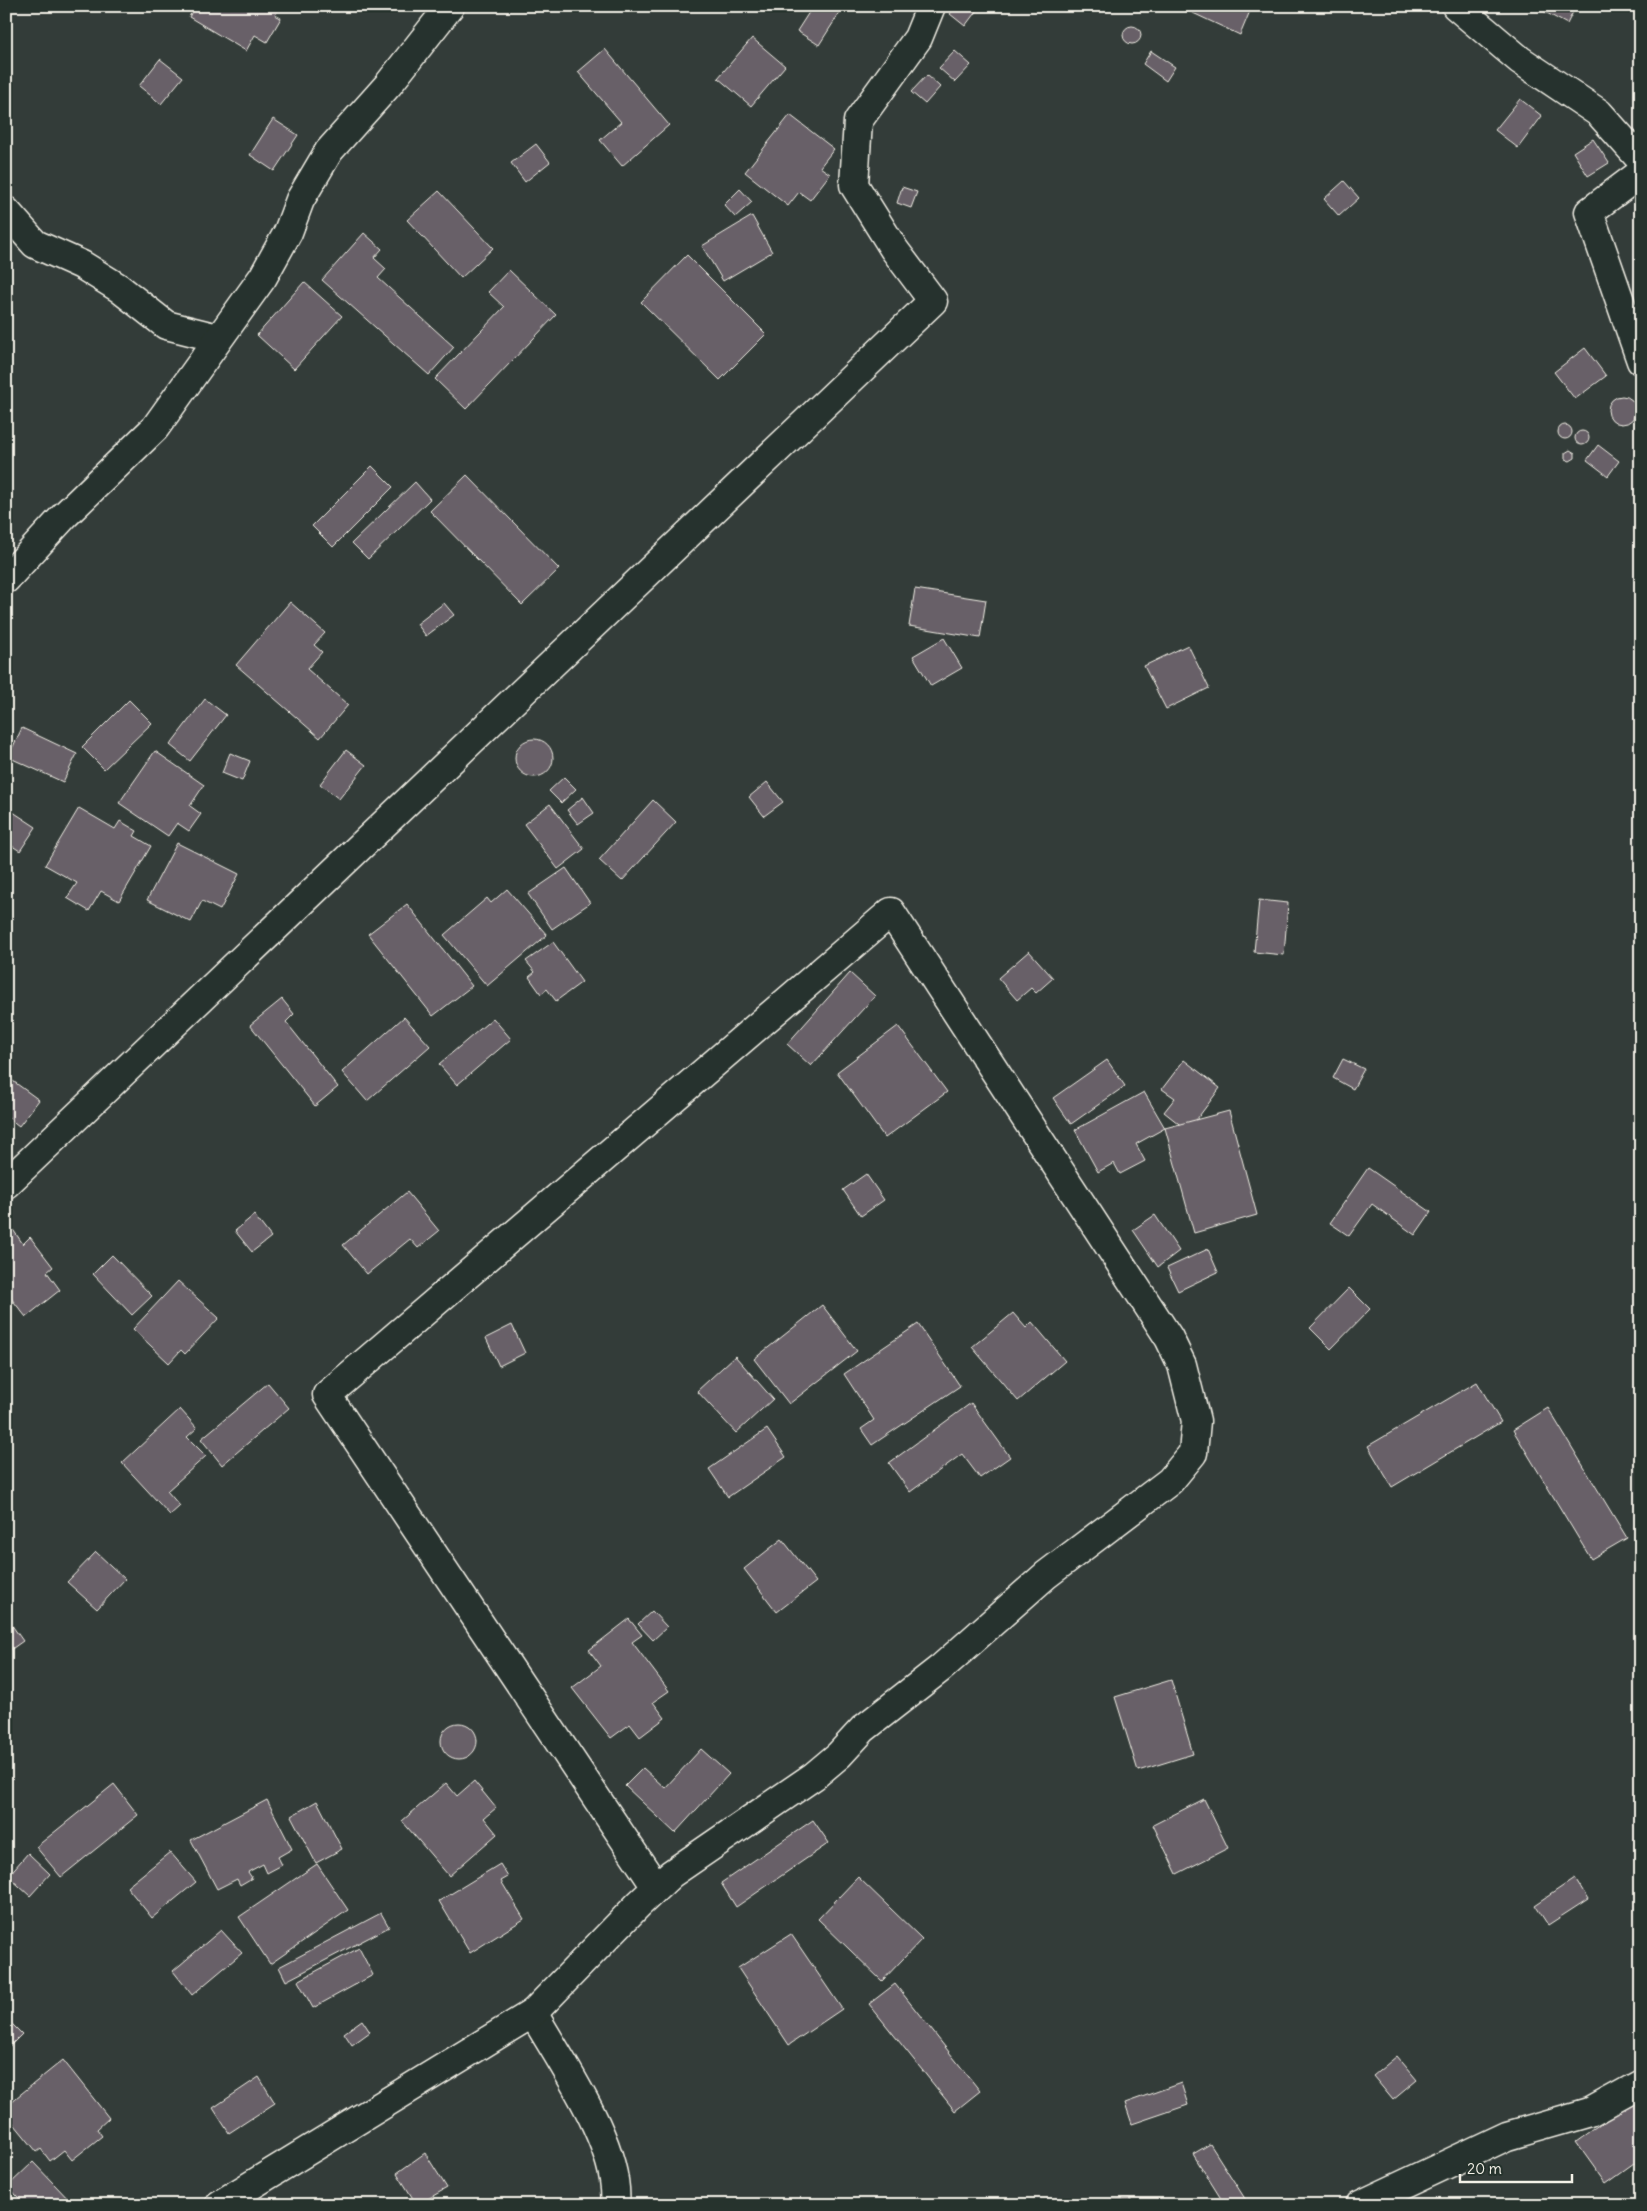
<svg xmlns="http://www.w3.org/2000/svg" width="1647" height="2211" font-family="Delius,sans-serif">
<rect width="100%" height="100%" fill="#333c39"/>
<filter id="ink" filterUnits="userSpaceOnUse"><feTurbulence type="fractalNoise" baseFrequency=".02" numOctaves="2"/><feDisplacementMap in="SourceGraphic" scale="10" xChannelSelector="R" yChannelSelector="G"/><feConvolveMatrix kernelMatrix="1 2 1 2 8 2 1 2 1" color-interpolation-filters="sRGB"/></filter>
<g filter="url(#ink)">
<!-- building -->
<g fill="#686068" stroke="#f4f1e8">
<path d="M195 6H281L275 15 281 18 267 42 255 35 246 51 189 17Z"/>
<path d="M813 6H844L819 45 797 31Z"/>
<path d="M956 6H980L965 26 950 14Z"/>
<path d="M1178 6H1239L1250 11 1240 35Z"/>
<path d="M1534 6H1576L1567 24Z"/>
<circle cx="1132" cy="35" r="9"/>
<path d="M752 38 785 66 751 106 718 78Z"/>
<path d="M605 49 669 125 622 166 600 140 621 122 578 72Z"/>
<path d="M955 51 971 65 955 82 939 68Z"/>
<path d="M1151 51 1175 67 1166 81 1143 64Z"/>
<path d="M160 59 183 77 161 104 139 86Z"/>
<path d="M927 75 940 87 925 104 911 92Z"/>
<path d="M1520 99 1542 116 1518 148 1495 130Z"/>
<path d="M790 115 834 149 820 167 830 174 810 200 799 192 788 206 745 172Z"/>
<path d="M273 119 298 135 274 171 250 155Z"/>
<path d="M1593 139 1609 163 1588 176 1573 152Z"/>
<path d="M536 144 550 162 525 182 511 163Z"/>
<path d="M1344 181 1359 198 1339 216 1324 199Z"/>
<path d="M902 187 917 192 911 208 897 203Z"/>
<path d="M740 189 752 202 735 217 724 205Z"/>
<path d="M439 191 493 248 461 278 407 220Z"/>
<path d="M752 216 772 252 723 281 702 246Z"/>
<path d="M364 233 382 249 374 258 386 269 378 278 454 347 429 375 322 280Z"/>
<path d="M687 255 766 334 720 380 641 302Z"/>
<path d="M509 270 556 315 466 409 435 379 504 307 488 292Z"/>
<path d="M304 282 342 316 294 369 257 335Z"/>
<path d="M1585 348 1606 376 1575 399 1554 372Z"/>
<circle cx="1622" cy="410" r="14"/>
<circle cx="1565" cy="432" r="7"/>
<circle cx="1582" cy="438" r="7"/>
<path d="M1598 445 1619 461 1608 476 1587 460Z"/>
<path d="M1570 450 1575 453V458L1570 461 1565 459V453Z"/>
<path d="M372 466 393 487 333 547 312 526Z"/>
<path d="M467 475 559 569 522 605 430 511Z"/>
<path d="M415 482 430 499 368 559 352 543Z"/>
<path d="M915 589 986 600 980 638 909 626Z"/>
<path d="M290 602 325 633 314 645 322 652 307 669 348 705 320 738 236 665Z"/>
<path d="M444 603 454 615 426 636 417 624Z"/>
<path d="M944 638 962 668 931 686 913 656Z"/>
<path d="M1188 645 1209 688 1166 709 1144 666Z"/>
<path d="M205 699 226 715 190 761 170 745Z"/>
<path d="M129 700 152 723 104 769 82 747Z"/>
<path d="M22 728 77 754 63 782 8 757Z"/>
<circle cx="534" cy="758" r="19"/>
<path d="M346 750 366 765 339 799 320 784Z"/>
<path d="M155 751 204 785 190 806 201 814 189 831 177 823 168 836 119 803Z"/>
<path d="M230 753 250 761 242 781 222 773Z"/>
<path d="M564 777 576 789 561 803 549 791Z"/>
<path d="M767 782 783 802 764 816 749 797Z"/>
<path d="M583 797 594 813 578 824 567 810Z"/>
<path d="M653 800 676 822 622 881 599 860Z"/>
<path d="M550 804 584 849 558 869 524 824Z"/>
<path d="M79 808 115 829 120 821 137 831 134 836 151 846 119 901 101 891 89 911 67 898 77 883 45 865Z"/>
<path d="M10 810 36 827 20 851 6 842V815Z"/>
<path d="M177 843 239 874 220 910 202 901 191 922 147 900Z"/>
<path d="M566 868 590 903 552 929 528 894Z"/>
<path d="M507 889 547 935 487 986 444 935 487 898 491 903Z"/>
<path d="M1259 900 1288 903 1284 955 1254 952Z"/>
<path d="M407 904 472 986 433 1016 368 934Z"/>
<path d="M553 942 582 982 556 1001 547 989 541 994 529 977 535 972 526 961Z"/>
<path d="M1029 951 1053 978 1036 993 1031 988 1017 1000 998 978Z"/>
<path d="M850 973 875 996 811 1066 787 1044Z"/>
<path d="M282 999 294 1014 286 1022 338 1087 315 1106 250 1025Z"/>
<path d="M404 1017 430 1046 367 1101 342 1072Z"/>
<path d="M493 1018 511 1039 457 1085 439 1064Z"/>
<path d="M898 1026 947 1092 885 1138 837 1072Z"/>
<path d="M1343 1059 1364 1069 1353 1089 1333 1078Z"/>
<path d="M1107 1060 1125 1086 1071 1124 1053 1098Z"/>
<path d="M1184 1060 1220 1088 1188 1131 1164 1112 1175 1098 1162 1089Z"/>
<path d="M6 1076 39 1100 19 1126 6 1116Z"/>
<path d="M1144 1092 1165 1128 1136 1144 1145 1161 1120 1174 1114 1163 1098 1172 1075 1130Z"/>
<path d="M1229 1111 1257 1215 1194 1233 1165 1128Z"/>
<path d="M1368 1168 1431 1212 1415 1235 1372 1204 1349 1236 1330 1223Z"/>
<path d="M866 1174 884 1200 861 1216 843 1190Z"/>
<path d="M407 1192 439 1231 418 1248 410 1239 367 1274 343 1245Z"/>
<path d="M254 1215 271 1237 252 1252 235 1231Z"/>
<path d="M1155 1215 1179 1251 1158 1267 1133 1230Z"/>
<path d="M9 1224 23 1244 30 1237 53 1267 47 1272 60 1290 26 1317 6 1292V1226Z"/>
<path d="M1208 1249 1218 1272 1178 1291 1167 1268Z"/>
<path d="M112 1255 152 1296 132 1315 93 1274Z"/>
<path d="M178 1281 219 1318 185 1354 181 1350 169 1363 133 1329Z"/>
<path d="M1349 1288 1370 1309 1331 1349 1310 1328Z"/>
<path d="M822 1305 857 1351 789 1404 754 1359Z"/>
<path d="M1013 1313 1026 1328 1032 1322 1065 1361 1018 1401 972 1347Z"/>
<path d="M918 1324 960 1386 872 1445 861 1429 874 1420 844 1374Z"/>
<path d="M512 1325 525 1353 499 1366 486 1338Z"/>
<path d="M735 1356 773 1399 736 1433 697 1391Z"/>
<path d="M1477 1382 1501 1422 1392 1487 1368 1446Z"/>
<path d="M268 1383 289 1408 222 1465 201 1439Z"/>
<path d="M971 1403 1010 1457 980 1478 962 1454 910 1492 889 1463Z"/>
<path d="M1548 1408 1627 1538 1591 1559 1513 1430Z"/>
<path d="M180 1409 197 1428 187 1437 206 1456 167 1491 180 1506 170 1515 122 1463Z"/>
<path d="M767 1429 786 1457 728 1497 709 1469Z"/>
<path d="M782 1539 816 1582 777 1612 744 1569Z"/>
<path d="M96 1552 125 1579 97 1609 67 1582Z"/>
<path d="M652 1611 667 1627 653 1640 638 1624Z"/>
<path d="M6 1617 23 1641 6 1653Z"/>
<path d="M629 1619 642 1635 632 1642 669 1691 653 1702 665 1718 640 1737 630 1724 611 1738 572 1688 601 1666 589 1650Z"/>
<path d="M1171 1680 1193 1754 1138 1771 1115 1697Z"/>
<circle cx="459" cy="1741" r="18"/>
<path d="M701 1749 729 1774 675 1833 625 1786 643 1768 665 1788Z"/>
<path d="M474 1781 496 1808 484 1818 497 1834 449 1876 402 1821 446 1783 457 1796Z"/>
<path d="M114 1784 138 1815 61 1877 36 1847Z"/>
<path d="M1204 1799 1228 1848 1177 1874 1153 1825Z"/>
<path d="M267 1800 292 1849 278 1857 282 1865 267 1873 263 1864 248 1872 252 1878 240 1885 237 1879 217 1889 191 1840Z"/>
<path d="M317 1801 342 1849 316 1863 291 1816Z"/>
<path d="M813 1820 829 1843 736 1907 721 1883Z"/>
<path d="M170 1852 196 1882 152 1918 127 1887Z"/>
<path d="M28 1853 50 1874 30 1896 8 1876Z"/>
<path d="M317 1864 348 1910 270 1964 239 1917Z"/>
<path d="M500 1864 508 1877 501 1881 524 1919 470 1953 439 1901Z"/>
<path d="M858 1877 922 1939 882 1981 818 1919Z"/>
<path d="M1575 1878 1588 1899 1548 1925 1535 1905Z"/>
<path d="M381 1913 389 1927 286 1981 279 1967Z"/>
<path d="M221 1930 242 1953 192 1995 173 1971Z"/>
<path d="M791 1934 842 2009 789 2045 738 1968Z"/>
<path d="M359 1948 373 1975 313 2008 298 1981Z"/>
<path d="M895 1984 980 2091 955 2111 869 2004Z"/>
<path d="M6 2018 22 2034 6 2050Z"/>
<path d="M362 2020 370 2032 352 2045 344 2033Z"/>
<path d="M1397 2056 1417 2080 1393 2100 1373 2076Z"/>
<path d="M63 2060 109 2118 97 2129 102 2136 72 2160 64 2150 50 2161 41 2149 37 2152 6 2114V2106Z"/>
<path d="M259 2077 275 2103 229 2133 213 2108Z"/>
<path d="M1181 2083 1188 2105 1132 2124 1125 2103Z"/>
<path d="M1641 2095V2159L1606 2184 1576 2142Z"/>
<path d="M1210 2144 1249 2205H1225L1193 2154Z"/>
<path d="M425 2153 447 2188 417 2205 397 2173Z"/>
<path d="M33 2162 74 2205H25L8 2186Z"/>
<path d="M1131 2199V2205H1103V2200Z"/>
</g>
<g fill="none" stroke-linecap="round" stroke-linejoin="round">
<defs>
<g id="minor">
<path d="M1456 6 1520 60 1599 113 1641 160"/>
<path d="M1641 173 1589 212 1641 361"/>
<path d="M6 211 35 244 82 265 119 288 166 325 218 338"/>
<path d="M6 579 65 515 155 428 263 277 288 232 300 200 329 151 388 85 450 6"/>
<path d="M6 1184 933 301 894 249 854 185 858 121 918 38 931 6"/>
<path d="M533 2013C562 2064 621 2147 615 2205"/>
<path d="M219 2205 533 2013 639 1904 671 1874 814 1776 839 1755 863 1729 941 1668 1046 1575 1170 1481 1193 1453 1196 1421 1182 1365 1169 1338 891 912 327 1395 656 1887"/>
<path d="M1360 2205 1507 2136 1590 2112 1641 2084"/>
</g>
</defs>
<!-- minor casing -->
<use href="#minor" stroke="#f4f1e8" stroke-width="31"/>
<!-- minor -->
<use href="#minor" stroke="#26332d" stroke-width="28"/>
</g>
</g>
<!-- margin -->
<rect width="1647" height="2211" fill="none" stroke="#26332d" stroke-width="25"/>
<rect x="12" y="12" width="1622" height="2186" fill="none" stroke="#f4f1e8" stroke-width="2" filter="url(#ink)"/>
<!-- scale -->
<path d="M1460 2174v8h112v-8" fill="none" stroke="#f4f1e8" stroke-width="2.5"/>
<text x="1467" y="2174" font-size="15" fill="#f4f1e8" stroke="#26332d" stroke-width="4" paint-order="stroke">20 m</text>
</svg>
